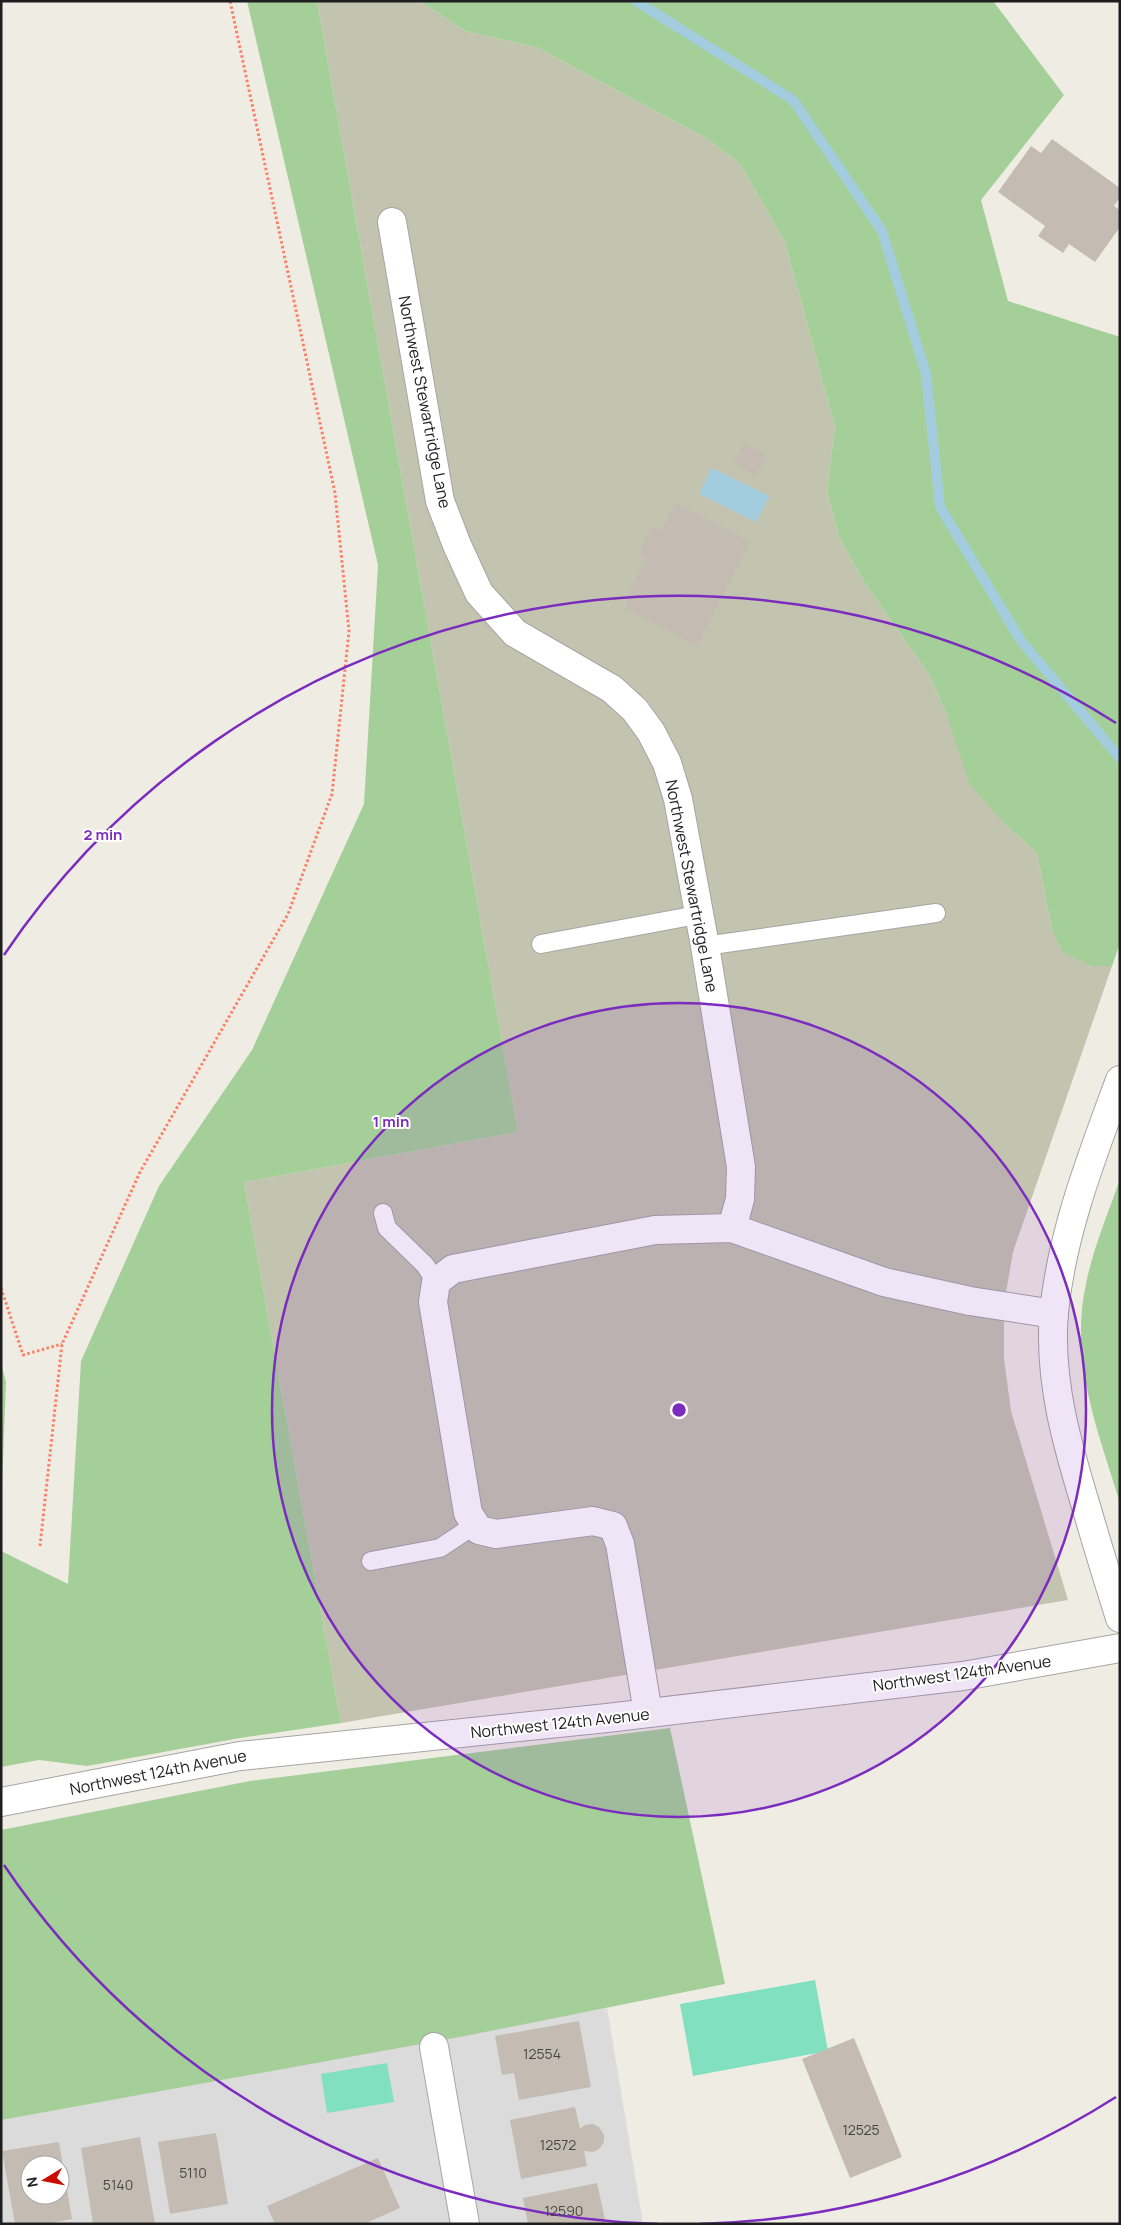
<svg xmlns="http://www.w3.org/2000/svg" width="1121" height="2225" font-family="Manrope,sans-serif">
<rect width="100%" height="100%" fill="#efece4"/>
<!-- residential -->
<path fill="#dcdbdb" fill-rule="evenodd" d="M607 2008 643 2224H1V2119ZM30 2165H60V2195H30Z"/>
<!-- construction -->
<path fill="#c3c4af" d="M317 1H420L465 31 536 47 706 138 740 164 785 242 835 427 827 491 839 537 864 582 930 676 947 716 1006 825 1037 853 1052 930 1092 966H1112L1013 1252 1004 1304V1359L1011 1411 1068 1600 341 1723 244 1182 518 1132Z"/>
<!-- forest -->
<g fill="#a5cf98">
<path d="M247 1H317L518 1132 244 1182 341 1723 240 1738 87 1766 39 1760 1 1767V1551L68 1584 81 1361 159 1186 252 1050 364 804 378 565Z"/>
<path d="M420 1H993L1064 95 981 200 1008 301 1120 337V943L1112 966H1092L1063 952 1052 930 1037 853 1006 825 970 785 947 716 930 676 864 582 839 537 827 491 835 427 785 242 740 164 706 138 536 47 465 31Z"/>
<path d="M1120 1179V1503C1098 1431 1069 1360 1086 1284 1093 1248 1108 1214 1120 1179Z"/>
<path d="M1 1364 6 1382 1 1509Z"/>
<path d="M670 1728 725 1984 465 2036 1 2120V1830L250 1781Z"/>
</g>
<!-- pitch -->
<g fill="#80e0c0">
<path d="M815 1980 828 2051 693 2076 680 2004Z"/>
<path d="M387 2063 394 2102 327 2113 321 2074Z"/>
</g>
<!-- water -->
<path fill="#a3cdde" d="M712 468 769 496 756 522 699 494Z"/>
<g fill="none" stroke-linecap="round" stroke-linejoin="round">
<!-- stream -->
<path stroke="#a3cdde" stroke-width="10" d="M636 1 793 100 882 231 926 374 940 507 1021 641 1120 758"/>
</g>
<!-- building -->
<g fill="#c4bcb3" fill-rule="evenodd">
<path d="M1052 139 1120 188V197L1114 206 1120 210V227L1095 262 1069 244 1063 253 1038 236 1045 226 998 192 1031 146 1041 153Z"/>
<path d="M744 443 767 455 756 476 733 463Z"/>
<path d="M675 503 750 541 697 646 626 609 627 595 647 558 639 554 652 526 661 531Z"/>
<path d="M579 2021 591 2087 519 2100 514 2073 502 2075 495 2036Z"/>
<path d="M854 2038 902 2157 850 2178 802 2059Z"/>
<path d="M575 2107 580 2129 585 2125 593 2124 599 2127 604 2135V2142L600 2148 594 2152 584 2151 587 2166 521 2179 510 2120Z"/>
<path d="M216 2133 228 2204 170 2214 158 2142Z"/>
<path d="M140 2137 155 2224H93L81 2148Z"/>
<path d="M59 2142 72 2219 46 2224H15L2 2151ZM30 2165H60V2195H30Z"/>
<path d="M378 2158 400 2208 364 2224H269L274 2222 267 2206Z"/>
<path d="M597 2183 606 2224H528L523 2198Z"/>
</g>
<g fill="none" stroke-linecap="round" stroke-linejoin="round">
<defs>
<g id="service">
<path d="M541 944 697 915"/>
<path d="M705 946 936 913"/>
<path d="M383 1213 387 1228 425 1265 436 1282"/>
<path d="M371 1561 440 1548 476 1524"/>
</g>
<g id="minor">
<path d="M392 222 440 501 457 545 479 593 515 633 612 689 635 710 651 732 667 763 678 799 705 946 741 1167 740 1199 732 1228"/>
<path d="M648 1713 620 1544 613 1526 593 1521 496 1534 479 1530 468 1513 433 1302 436 1282 453 1269 655 1230 732 1228 884 1282 970 1301 1054 1314"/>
<path d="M1 1802 240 1756 607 1718 963 1676 1120 1648"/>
<path d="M434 2047 465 2224"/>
</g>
<path id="tertiary" d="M1120 1080C1092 1156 1062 1232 1054 1312 1048 1381 1068 1448 1088 1513 1098 1548 1109 1583 1120 1618"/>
</defs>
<!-- service casing -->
<use href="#service" stroke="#a5a5a5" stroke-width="20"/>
<!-- minor casing -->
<use href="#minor" stroke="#a5a5a5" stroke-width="30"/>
<!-- tertiary casing -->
<use href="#tertiary" stroke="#a5a5a5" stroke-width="30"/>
<!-- path -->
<g stroke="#fc8068" stroke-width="3" stroke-dasharray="2.5 2.5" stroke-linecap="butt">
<path d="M1 1288 23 1355 62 1344"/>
<path d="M40 1546 62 1344 140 1172 288 914 332 794 349 631 335 493 230 1"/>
</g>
<!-- service -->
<use href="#service" stroke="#fff" stroke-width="18"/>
<!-- minor -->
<use href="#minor" stroke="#fff" stroke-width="28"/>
<!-- tertiary -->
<use href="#tertiary" stroke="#fff" stroke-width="28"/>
</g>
<!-- distance rings -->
<circle cx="679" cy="1410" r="407" fill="#7b2cbf" fill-opacity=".12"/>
<g fill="none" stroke="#7b2cbf" stroke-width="2.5">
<circle cx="679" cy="1410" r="407"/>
<path d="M1116 2097A814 814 0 0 1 700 2224M658 2224A814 814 0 0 1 4 1865M4 955A814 814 0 0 1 1116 723"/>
</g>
<g text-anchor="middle" stroke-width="4" stroke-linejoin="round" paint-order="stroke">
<!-- number labels -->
<g font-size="14" fill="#484643">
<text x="542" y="2059">12554</text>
<text x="861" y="2135">12525</text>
<text x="558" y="2150">12572</text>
<text x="193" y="2178">5110</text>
<text x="118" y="2190">5140</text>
<text x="564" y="2216">12590</text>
</g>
<!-- street labels -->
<g font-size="16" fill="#1e1e1e" stroke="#fff">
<text transform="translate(425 402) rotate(79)" y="6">Northwest Stewartridge Lane</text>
<text transform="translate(692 886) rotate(79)" y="6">Northwest Stewartridge Lane</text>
<text transform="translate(962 1673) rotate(-8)" y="6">Northwest 124th Avenue</text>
<text transform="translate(560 1723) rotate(-6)" y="6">Northwest 124th Avenue</text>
<text transform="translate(158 1772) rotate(-11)" y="6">Northwest 124th Avenue</text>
</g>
</g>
<circle cx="679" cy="1410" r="8" fill="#7b2cbf" stroke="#fff" stroke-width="2.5"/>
<g font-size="15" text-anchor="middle" font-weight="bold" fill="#7b2cbf" stroke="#fff" stroke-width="4" stroke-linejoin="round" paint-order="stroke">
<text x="103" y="840">2 min</text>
<text x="391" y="1127">1 min</text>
</g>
<!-- border -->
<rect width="1121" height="2225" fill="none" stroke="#1e1e1e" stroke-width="5"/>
<!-- north arrow -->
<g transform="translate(45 2180) rotate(260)"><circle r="24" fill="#ffffff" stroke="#a5a5a5"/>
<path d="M0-4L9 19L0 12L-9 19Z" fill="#cc0c00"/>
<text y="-8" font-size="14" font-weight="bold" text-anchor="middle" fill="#1e1e1e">N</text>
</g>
</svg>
